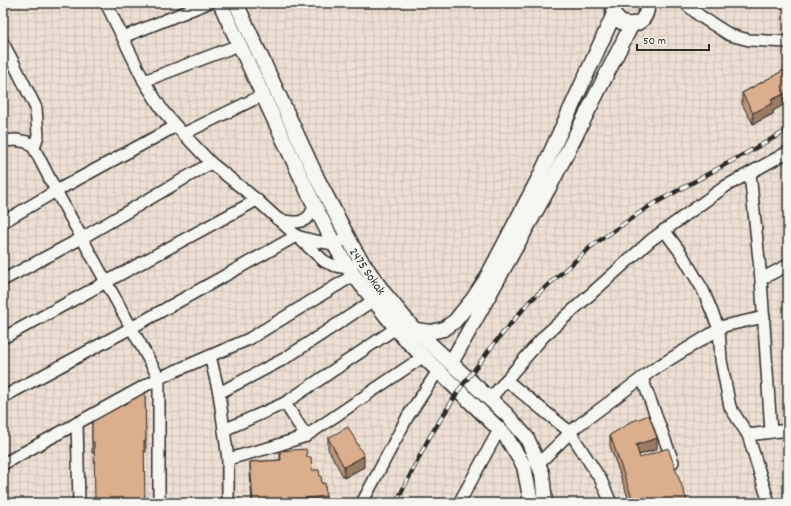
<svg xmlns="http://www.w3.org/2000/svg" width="791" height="506" font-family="Dekko,sans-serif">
<defs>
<pattern id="industrial-grid" width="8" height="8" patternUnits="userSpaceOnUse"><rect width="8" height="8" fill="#eee0d3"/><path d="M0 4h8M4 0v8" fill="none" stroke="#ccc0b5"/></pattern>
</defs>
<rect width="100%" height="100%" fill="#f6f6f2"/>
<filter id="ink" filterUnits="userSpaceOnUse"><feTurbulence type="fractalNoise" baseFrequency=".025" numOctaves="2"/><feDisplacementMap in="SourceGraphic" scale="8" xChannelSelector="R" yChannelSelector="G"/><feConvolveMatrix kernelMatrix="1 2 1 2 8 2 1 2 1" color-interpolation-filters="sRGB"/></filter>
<g filter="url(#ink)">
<!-- industrial -->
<rect fill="url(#industrial-grid)" x="3" y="3" width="785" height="500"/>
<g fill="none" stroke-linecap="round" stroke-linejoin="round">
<defs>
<g id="minor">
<path d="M106 3 144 81 163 111 176 126 211 163 257 200 324 261C333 266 344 270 353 265"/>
<path d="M685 3 700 16 730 35 749 40 788 42"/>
<path d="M123 37 208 3"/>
<path d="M3 43 10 56 36 108 38 135 34 148"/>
<path d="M144 81 239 45"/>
<path d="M183 134 263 95"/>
<path d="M3 141 16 140 27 142 34 148 56 191 159 378V503"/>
<path d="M750 173 761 279 771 432"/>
<path d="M277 219C294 224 311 225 314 204"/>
<path d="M3 222 56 191 176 126"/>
<path d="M664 230 681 253 703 290 719 329 721 360 730 407 748 435"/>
<path d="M761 279 788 265"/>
<path d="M3 280 82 238 211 163"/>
<path d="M3 338 257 200"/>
<path d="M210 356 219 393 228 459V503"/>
<path d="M642 378 673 462"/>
<path d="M506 380 570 432 601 480 611 503"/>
<path d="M219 393 284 359 374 300"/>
<path d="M3 397 131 328 296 236 315 241 334 244 348 238"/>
<path d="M490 399 544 336 651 240 726 186 788 152"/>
<path d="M285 403 306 436"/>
<path d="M77 423 79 503"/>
<path d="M224 430 285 403 396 328"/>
<path d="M228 459 272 447 306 436 424 356"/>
<path d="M3 464 159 378 249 339 354 275"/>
<path d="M538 464 576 427 654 369 724 326 764 317"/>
<path d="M362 503 408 416 438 371"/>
<path d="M459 503 499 430"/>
<path d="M769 503 748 435 788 430"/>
</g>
<g id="major">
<path d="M220 3 307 190 334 244 348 268 403 337 505 435 524 466 530 497 529 503"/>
<path id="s1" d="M236 3 318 180 355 251 367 269 384 293 412 327 507 415 527 438 542 473 545 503"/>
<path d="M613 3C610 31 650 32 647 3"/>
<path d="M416 330 430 332 444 329 455 321 463 311 473 299 485 281 540 176 614 14"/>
<path d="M451 363 552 182 632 24"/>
</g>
</defs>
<!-- minor casing -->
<use href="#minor" stroke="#2b2b2b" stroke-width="14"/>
<!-- major casing -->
<use href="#major" stroke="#2b2b2b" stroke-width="17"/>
<!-- minor -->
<use href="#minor" stroke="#f6f6f2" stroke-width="11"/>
<!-- major -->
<use href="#major" stroke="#f6f6f2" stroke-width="14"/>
<defs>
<path id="rail" d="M396 503 429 438 459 390 493 345 530 301 593 245 648 207 788 130"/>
</defs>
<!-- rail casing -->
<use href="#rail" stroke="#2b2b2b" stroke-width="4.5"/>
<!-- rail -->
<use href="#rail" stroke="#f6f6f2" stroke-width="3" stroke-dasharray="9" stroke-linecap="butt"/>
</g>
<!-- wall -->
<g fill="#bc9678" stroke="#2b2b2b">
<path d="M788 68V102L773 111V114L753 124 742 104V93Z"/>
<path d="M145 393 146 452 92 453V422Z"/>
<path d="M628 423 657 449 639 455 640 458 688 503H630L610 446V435L628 425Z"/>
<path d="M328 438 364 467 344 478 328 449Z"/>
<path d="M280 451 307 457 312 470 320 476 326 496V503H252L250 473V462L280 460Z"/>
</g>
<!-- shaded-wall -->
<g fill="#997a62" stroke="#2b2b2b">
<path d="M788 92V102L773 111V114L753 124V113L771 100Z"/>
<path d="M657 438V449L636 456V445Z"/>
<path d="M364 456V467L344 478V467Z"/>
</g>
<!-- building -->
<g fill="#dbae8c" stroke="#2b2b2b">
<path d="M788 68V92L771 100 773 103 753 113 742 93Z"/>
<path d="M145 393 146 441H144L145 503H95L94 442H92V422Z"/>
<path d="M649 415 657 438 636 445 640 458 668 448 688 503H634L610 435 628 424V423Z"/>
<path d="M348 427 364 456 344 467 328 438Z"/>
<path d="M306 449 307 457H311L312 470H319L320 476H321L322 484 325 483 326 496 253 503 250 462 281 460 280 451Z"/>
</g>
</g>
<g text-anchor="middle" stroke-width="3" stroke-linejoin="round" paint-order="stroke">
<!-- street labels -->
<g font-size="13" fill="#2b2b2b" stroke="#f6f6f2">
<text dy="5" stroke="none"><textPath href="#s1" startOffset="299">2475 Sokak</textPath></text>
</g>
</g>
<!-- margin -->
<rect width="791" height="506" fill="none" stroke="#f6f6f2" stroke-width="16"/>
<rect x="8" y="8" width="775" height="490" fill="none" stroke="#2b2b2b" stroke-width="1.5" filter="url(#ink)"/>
<!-- scale -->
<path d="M637 44v6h72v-6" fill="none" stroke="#2b2b2b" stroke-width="2"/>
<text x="643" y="44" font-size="12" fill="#2b2b2b" stroke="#f6f6f2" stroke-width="3" paint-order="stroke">50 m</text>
</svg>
